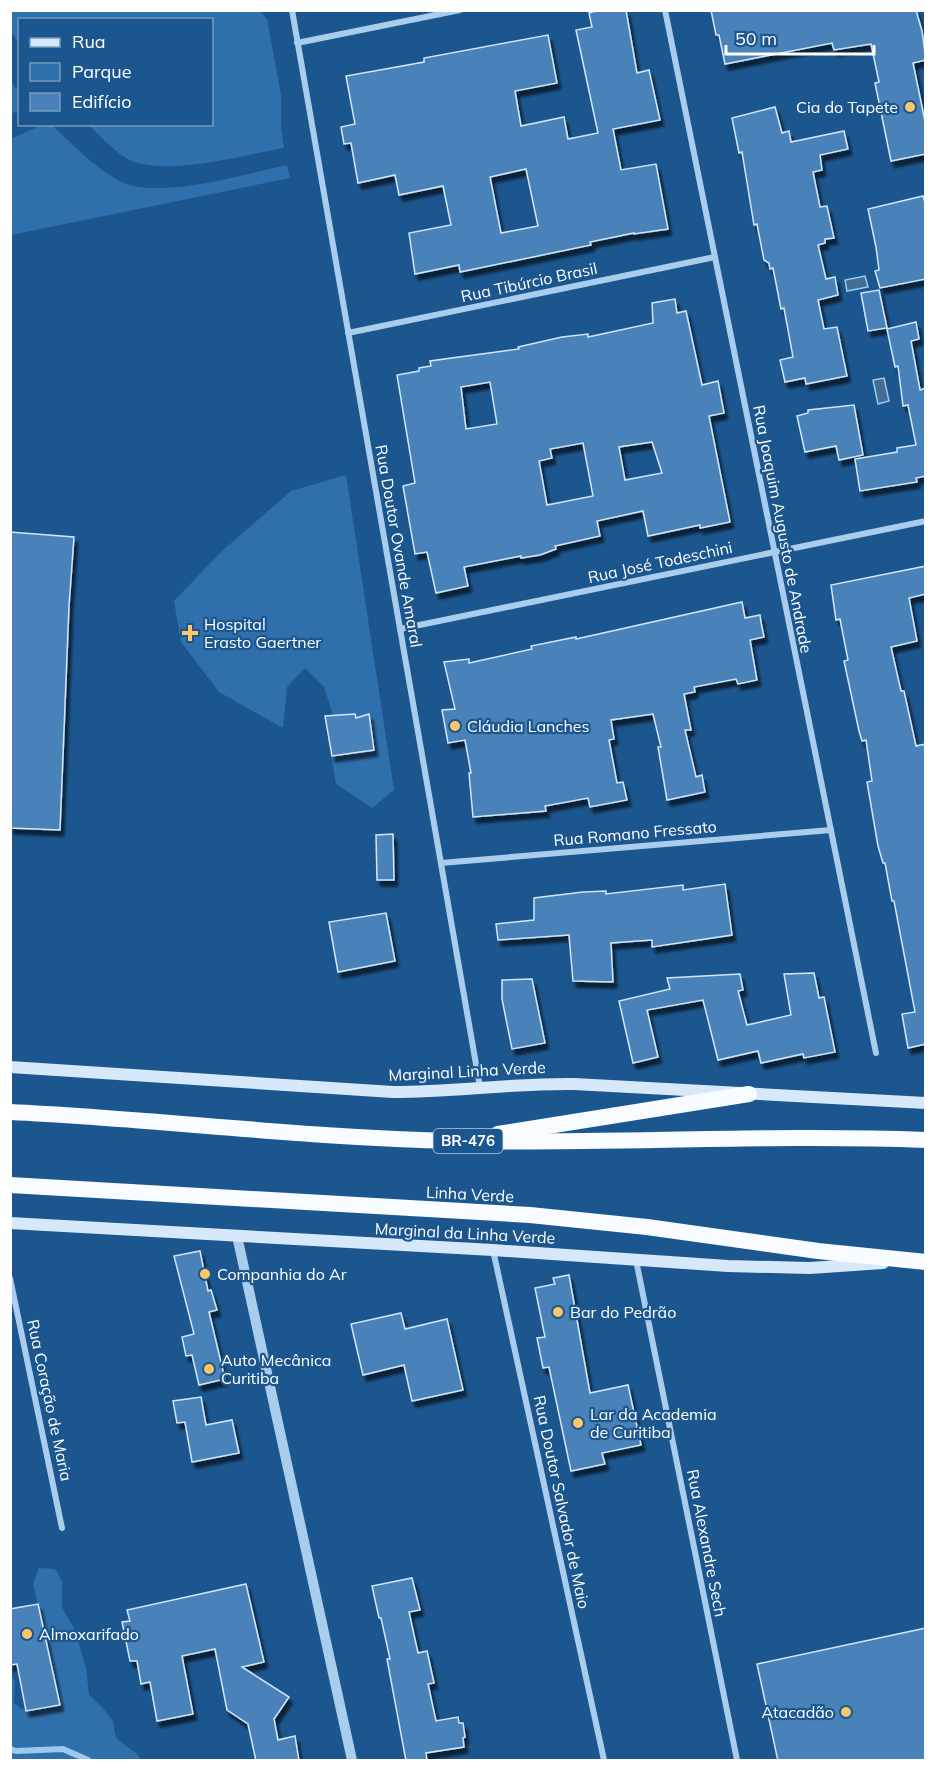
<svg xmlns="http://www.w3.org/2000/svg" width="936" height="1771" font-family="Mulish,sans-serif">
<defs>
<filter id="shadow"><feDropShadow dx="3.5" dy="6" stdDeviation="1.5" flood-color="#0009"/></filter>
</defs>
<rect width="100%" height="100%" fill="#1c568e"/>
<!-- green -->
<g fill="#2f70ac">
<path d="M10 11H260L267 19 281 95V128L284 148C244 155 167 177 130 160 115 153 101 136 88 125L212 124V20H20L19 43 11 32Z"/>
<path d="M10 80 19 92V110L11 114Z"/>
<path d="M42 125H52C73 145 93 166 119 181 158 201 245 174 287 165L290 178 11 235V139Z"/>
<path d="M346 475 394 790 372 808 336 784 331 756 337 727 324 687 305 668 287 687 283 728 219 692 181 642 174 601 222 551 291 491Z"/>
<path d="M39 1568 55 1569 62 1581V1608L75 1630 86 1668 89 1695 101 1706 113 1721 116 1738 137 1754 141 1760H11L10 1675 15 1681 14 1703 21 1709 49 1708 57 1701 52 1663 33 1584Z"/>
</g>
<!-- water -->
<g fill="#446d95" stroke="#9dc9ef" stroke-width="1.5">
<path d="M865 276 868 287 847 291 845 280Z"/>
<path d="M884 378 889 401 878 404 873 380Z"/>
</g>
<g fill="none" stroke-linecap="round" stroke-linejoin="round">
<!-- stream -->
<path stroke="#9dc9ef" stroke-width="6" d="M10 1749 16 1751 63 1749 88 1760"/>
</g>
<!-- building -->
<g fill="#4982b8" stroke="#d0e6fa" stroke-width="1.5" fill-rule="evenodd" filter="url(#shadow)">
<path d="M599 10H626L637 73 649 70 660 120 613 129 621 170 656 164 668 229 634 234V233L590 242 591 245 460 272 459 265 415 274 409 233 451 225 443 186 399 195 395 175 358 183 351 143 344 144 341 127 355 124 346 76 424 62V58L548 35 557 83 515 91 521 126 564 117 568 139 598 133 576 30 592 27 589 13ZM526 169 538 226 501 233 490 177Z"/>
<path d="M711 10H916L922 31 926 60 913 63 926 126V154L891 161 875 83 879 82 871 44 834 50 832 43 725 64 719 35H716Z"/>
<path d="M775 107 782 133 789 131 791 142 844 131 848 149 820 155 822 170 813 172 820 207 827 206 834 238 825 239V243L818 245 826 279 835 277 838 295 818 300 824 329 837 327 847 376 806 384 805 378 785 382 780 360 793 357 784 308 781 309 773 268 770 269 769 263 764 260 757 224 754 225 742 152 739 153 732 118Z"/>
<path d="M923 196 926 206V279L880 288 875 271 879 270 876 247 868 209Z"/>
<path d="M879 290 887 328 868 331 861 293Z"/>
<path d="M675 299 677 313 686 311 702 385 718 381 724 413 709 416 730 522 700 528V525L648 536 643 511 597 521 600 536 555 546 556 549 540 555 521 558V556L464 567 468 586 436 593 427 552 415 554 403 486 415 483 397 375 419 371V368L431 366 430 361 519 349 518 347 562 337 588 334V337L653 323 652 303ZM490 382 497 424 466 429 461 387ZM652 442 662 473 625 480 619 447ZM583 443 593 496 547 505 539 461 552 458 550 449Z"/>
<path d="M916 322 919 339 911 341 920 390 926 388V476L916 478 917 482 860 491 855 459 897 452V448L916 445 908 405 903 406 898 366 895 367 887 329Z"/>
<path d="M854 405 863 455 839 460 836 446 805 452 797 416 808 413V410Z"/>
<path d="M10 532 74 537 69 606 60 830 10 828Z"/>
<path d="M926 566V594L909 598 917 641 891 647 901 691H904L916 746 926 744V1044L908 1048 902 1014 915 1012 894 901H892L885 863H883L878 846 867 782 872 781 866 740 862 741 859 731 844 661 848 660 840 619 836 620 831 585Z"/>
<path d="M742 602 745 618 760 615 761 622 764 637 750 640 757 680 738 684 736 679 694 687 695 692 684 694 691 730H685L696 777 702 775 705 792 667 800 658 747H661L653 714 611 720 614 739 609 740 617 783 623 782 627 800 590 807 588 798 545 806 546 811 473 817 469 773H471L465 740 448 743 442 710 455 709 444 662 469 659V663L532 649 531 646 576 637V639Z"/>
<path d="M355 714 356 718 369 714 374 750 332 756 325 716Z"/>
<path d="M393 834 394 880H377L376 835Z"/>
<path d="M725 884 732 935 652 947V940L611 943 613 982 573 981 569 935 498 940 496 924 534 920V898L583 892 606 891V894L683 885V890Z"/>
<path d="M386 913 395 961 338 972 329 922Z"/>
<path d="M814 973 819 998 824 997 835 1052 804 1058 803 1054 761 1063 758 1051 718 1060 703 1000 647 1010 658 1057 633 1063 619 1001 670 989 667 978 740 974 743 990 738 991 747 1025 791 1015 784 974Z"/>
<path d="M532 979 545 1043 512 1049 502 999V980Z"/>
<path d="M200 1251 208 1291 211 1290 217 1310 209 1312 225 1379 199 1385 192 1355 186 1356 182 1337 194 1334 174 1256Z"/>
<path d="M569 1275 590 1393 628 1385 641 1445 602 1453 605 1464 571 1471 549 1367 543 1368 537 1338 545 1337 535 1288 555 1284 553 1278Z"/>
<path d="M401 1313 405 1329 447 1319 463 1390 412 1401 404 1365 363 1375 351 1324Z"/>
<path d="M201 1397 206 1425 232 1420 239 1453 192 1462 185 1422 177 1423 173 1401Z"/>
<path d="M412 1578 420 1610 409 1612 418 1653 427 1651 434 1683 428 1684 436 1721 458 1717 459 1723H463L465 1737 463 1738 464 1747 426 1753 427 1761H406L387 1659H390L381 1618H379L372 1586Z"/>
<path d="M246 1584 264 1662 242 1667 289 1697 274 1719 278 1740 295 1736 299 1761H256L248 1724 227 1710 215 1649 182 1656 193 1714 157 1721 150 1682 141 1684 137 1661H130L122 1622 130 1621 127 1610Z"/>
<path d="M38 1604 60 1705 26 1711 17 1664 10 1665V1609Z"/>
<path d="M926 1628V1761H778L757 1664Z"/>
</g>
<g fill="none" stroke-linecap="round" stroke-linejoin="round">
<!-- minor -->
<g stroke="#aacded" stroke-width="6">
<path d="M292 10 480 1087"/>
<path d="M665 10 876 1053"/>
<path d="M297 43 460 10"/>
<path d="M348 333 715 257"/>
<path d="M400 629 926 521"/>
<path d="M441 863 831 830"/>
<path d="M493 1250 604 1760"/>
<path d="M636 1260 737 1760"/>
<path d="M10 1278 62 1528"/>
</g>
<!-- tertiary -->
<path stroke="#aacded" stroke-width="10" d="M237 1236 352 1760"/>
<!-- secondary -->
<g stroke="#d7e8fa" stroke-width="12">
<path d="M10 1067 393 1092C454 1092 514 1083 574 1084L926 1103"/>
<path d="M10 1223 493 1250 728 1266 810 1268 883 1263"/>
</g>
<!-- trunk -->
<g stroke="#f8fbff" stroke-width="16">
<path d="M10 1112C159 1119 307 1138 456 1141 612 1144 769 1134 926 1140"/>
<path d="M498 1134 749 1094"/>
<path d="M10 1185 530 1215 647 1227 818 1251 926 1262"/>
</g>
</g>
<!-- markers -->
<g fill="#fdc768" stroke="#1c568e" stroke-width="2">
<circle cx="910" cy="107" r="6"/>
<path d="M187 624h6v6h6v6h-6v6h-6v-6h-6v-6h6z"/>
<circle cx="455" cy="726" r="6"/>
<circle cx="205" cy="1274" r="6"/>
<circle cx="558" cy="1312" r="6"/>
<circle cx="209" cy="1369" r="6"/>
<circle cx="578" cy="1423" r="6"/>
<circle cx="27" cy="1634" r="6"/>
<circle cx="846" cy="1712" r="6"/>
</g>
<g text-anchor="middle" stroke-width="4.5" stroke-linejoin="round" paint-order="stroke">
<!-- shield labels -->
<rect fill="#1c568e" stroke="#bcd" stroke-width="1.5" x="433.5" y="1129" width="69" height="24" rx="4.5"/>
<g font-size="15" font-weight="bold" fill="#fff">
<text x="468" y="1146">BR-476</text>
</g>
<!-- poi labels -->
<g font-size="16" fill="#fff" stroke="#1c568e" text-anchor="start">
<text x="898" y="113" text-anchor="end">Cia do Tapete</text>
<text x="204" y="630">Hospital<tspan x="204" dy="18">Erasto Gaertner</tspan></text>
<text x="467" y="732">Cláudia Lanches</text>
<text x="217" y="1280">Companhia do Ar</text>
<text x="570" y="1318">Bar do Pedrão</text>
<text x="221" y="1366">Auto Mecânica<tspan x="221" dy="18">Curitiba</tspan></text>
<text x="590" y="1420">Lar da Academia<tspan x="590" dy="18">de Curitiba</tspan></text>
<text x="39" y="1640">Almoxarifado</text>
<text x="834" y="1718" text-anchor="end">Atacadão</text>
</g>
<!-- street labels -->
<g font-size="16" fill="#fff" stroke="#1c568e">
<text transform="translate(529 282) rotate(-12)" y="6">Rua Tibúrcio Brasil</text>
<text transform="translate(783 529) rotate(79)" y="6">Rua Joaquim Augusto de Andrade</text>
<text transform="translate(399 546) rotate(80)" y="6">Rua Doutor Ovande Amaral</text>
<text transform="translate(660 562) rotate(-12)" y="6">Rua José Todeschini</text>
<text transform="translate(635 833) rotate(-5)" y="6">Rua Romano Fressato</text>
<text transform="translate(467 1071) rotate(-3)" y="6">Marginal Linha Verde</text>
<text transform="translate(470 1194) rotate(3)" y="6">Linha Verde</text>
<text transform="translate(465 1233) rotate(3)" y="6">Marginal da Linha Verde</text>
<text transform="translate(50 1400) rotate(78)" y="6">Rua Coração de Maria</text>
<text transform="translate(562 1502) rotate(78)" y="6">Rua Doutor Salvador de Maio</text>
<text transform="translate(707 1543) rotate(79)" y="6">Rua Alexandre Sech</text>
</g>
</g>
<!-- border -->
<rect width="936" height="1771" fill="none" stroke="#ffffff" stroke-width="24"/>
<!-- legend -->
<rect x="18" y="18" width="195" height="108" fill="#1c568e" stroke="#779abb" stroke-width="1.5"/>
<rect x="30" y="38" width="30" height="9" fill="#d7e8fa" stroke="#779abb" stroke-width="1.5"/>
<text x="72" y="48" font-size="18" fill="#ffffff">Rua</text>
<rect x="30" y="63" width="30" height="18" fill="#2f70ac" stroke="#779abb" stroke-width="1.5"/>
<text x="72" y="78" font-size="18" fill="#ffffff">Parque</text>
<rect x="30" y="93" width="30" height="18" fill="#4982b8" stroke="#779abb" stroke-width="1.5"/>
<text x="72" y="108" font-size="18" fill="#ffffff">Edifício</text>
<!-- scale -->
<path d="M726 45v9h148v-9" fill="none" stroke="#ffffff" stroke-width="3"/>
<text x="735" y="45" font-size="18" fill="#ffffff" stroke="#1c568e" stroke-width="4.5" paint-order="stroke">50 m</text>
</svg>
